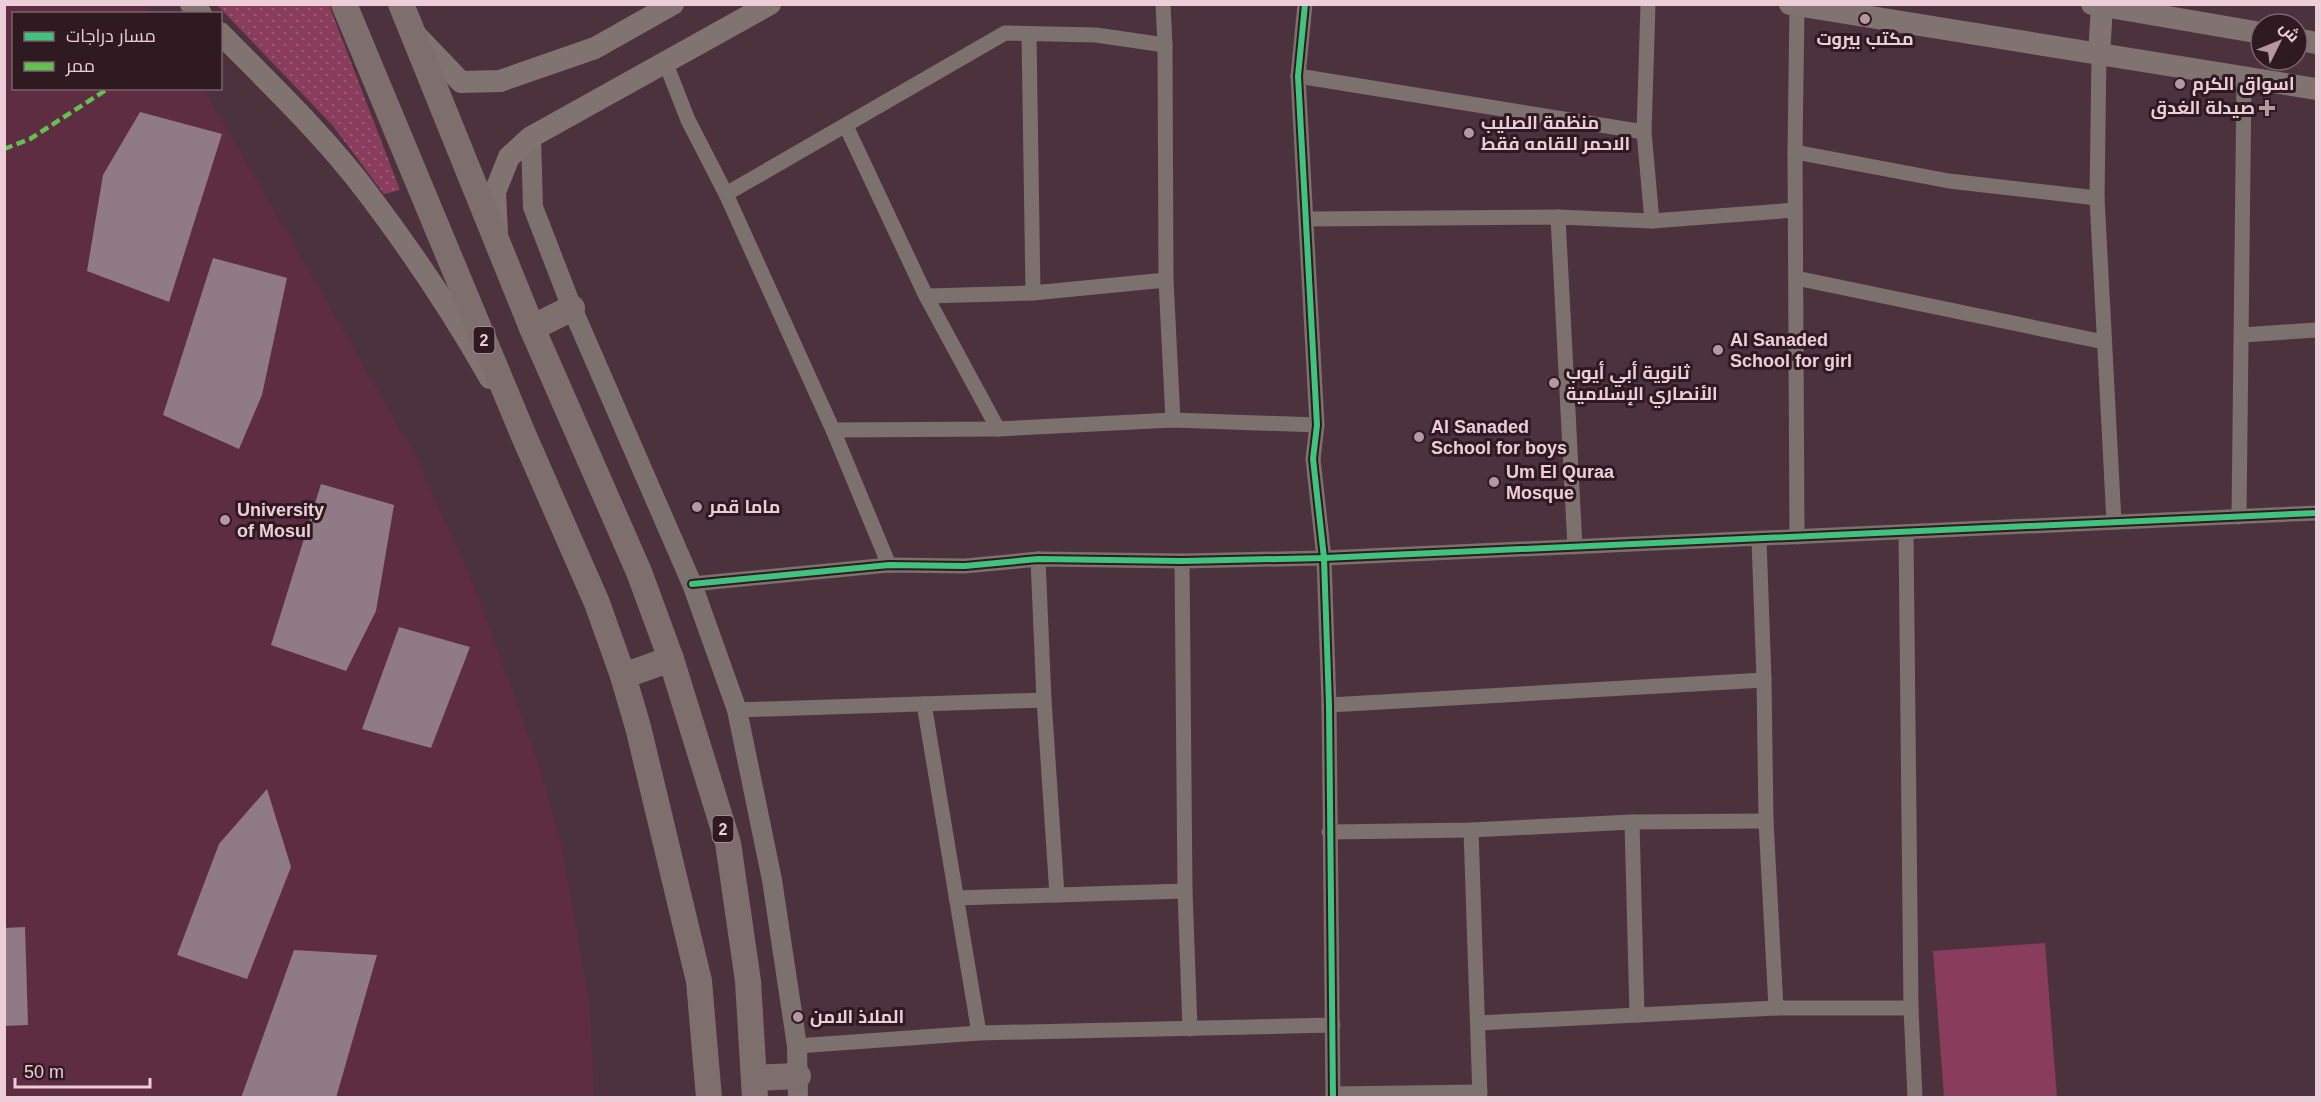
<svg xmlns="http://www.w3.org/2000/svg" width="2321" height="1102" font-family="Helvetica,Cairo,sans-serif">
<defs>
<pattern id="park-dots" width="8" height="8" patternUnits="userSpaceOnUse" patternTransform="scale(1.5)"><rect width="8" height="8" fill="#8a3c5d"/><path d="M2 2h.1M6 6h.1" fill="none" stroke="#9b5774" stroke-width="1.8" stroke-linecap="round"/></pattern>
</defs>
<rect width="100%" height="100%" fill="#4c323d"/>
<!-- built -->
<path fill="#5f2d41" d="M5 5H141L149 13 14 14V88L204 89 415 455 474 586 537 759 562 846 590 1008 594 1097 5 1098Z"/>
<!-- park -->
<path fill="url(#park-dots)" d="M217 5H329L400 190 384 194 333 126Z"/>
<!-- pitch -->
<path fill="#8a3c5d" d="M2045 943 2057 1097H1944L1933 951Z"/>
<!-- building -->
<g fill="#8f7a86">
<path d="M140 112 222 134 169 302 87 271 103 175Z"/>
<path d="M213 258 287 278 262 395 239 449 163 415Z"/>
<path d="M321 484 394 505 376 611 346 671 271 645Z"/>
<path d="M399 627 470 647 431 748 362 729Z"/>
<path d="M267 789 291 867 247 979 177 955 219 844Z"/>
<path d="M25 927 28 1025 4 1026V928Z"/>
<path d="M294 950 377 955 336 1098H241Z"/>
</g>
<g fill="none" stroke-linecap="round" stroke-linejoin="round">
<!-- minor -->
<g stroke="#7c716e" stroke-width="15">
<path d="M1163 4 1165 45 1166 280 1173 420"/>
<path d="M1305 4 1298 76 1317 425 1313 459 1324 558 1329 705 1333 1098"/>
<path d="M1648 4 1644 132 1652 221"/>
<path d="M1797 6 1795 152 1797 537"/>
<path d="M1029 34 1033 293"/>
<path d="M2099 55 2097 198 2114 522"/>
<path d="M666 64 688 120 726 194 833 430 889 565"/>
<path d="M1298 76 1644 132"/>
<path d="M846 126 926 296 998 429"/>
<path d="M1795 152 1949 181 2097 198"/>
<path d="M726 194 1005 33 1096 35 1165 45"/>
<path d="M1558 217 1575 547"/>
<path d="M1307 219 1558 217 1652 221 1795 210"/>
<path d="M1796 278 2104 342"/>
<path d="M926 296 1033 293 1166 280"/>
<path d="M2242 335 2316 330"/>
<path d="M833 430 998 429 1173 420 1317 425"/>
<path d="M2239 517 2244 78"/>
<path d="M1906 532 1911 1008 1915 1098"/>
<path d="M1759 539 1764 680 1766 821 1776 1008"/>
<path d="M1038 559 1044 700 1057 895"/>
<path d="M1182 561 1185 891 1190 1029"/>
<path d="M692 584 889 565 965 566 1038 559 1182 561 1324 558 2316 513"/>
<path d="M924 704 979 1033"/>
<path d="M1329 705 1764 680"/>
<path d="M737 710 1044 700"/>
<path d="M1632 822 1637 1015"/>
<path d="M1471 830 1480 1098"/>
<path d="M1329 832 1471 830 1632 822 1766 821"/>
<path d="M956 898 1185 891"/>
<path d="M1478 1023 1776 1008H1911"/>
<path d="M797 1046 979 1033 1333 1025"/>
<path d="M1333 1094 1480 1092"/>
</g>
<!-- tertiary -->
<path stroke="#7c716e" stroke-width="20" d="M531 137 533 207 572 308 692 584 737 710 772 880 797 1046 798 1098"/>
<!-- secondary -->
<g stroke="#807371" stroke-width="22">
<path d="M191 4 201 14"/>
<path d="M1790 4 2316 89"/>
<path d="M2092 4 2261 33"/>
<path d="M220 33C270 84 323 134 366 191 411 250 453 313 490 378"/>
<path d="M415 34 461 82 500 81 595 48 673 4"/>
<path d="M2297 39 2316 43"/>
<path d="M2099 55 2102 6"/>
<path d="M497 234 495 192 509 157 531 137 770 4"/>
</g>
<!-- trunk -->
<g stroke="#7e6e6e" stroke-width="26">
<path d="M344 4 523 434 597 603 623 676 638 727 699 981 709 1098"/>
<path d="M401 4 532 328 639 572 671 659 728 843 748 981 755 1098"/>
<path d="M532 328 572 308"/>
<path d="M623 676 671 659"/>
<path d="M754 1078 798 1076"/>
</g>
<!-- quiet -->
<path stroke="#63c152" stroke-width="4.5" stroke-dasharray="9 4.5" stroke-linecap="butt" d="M4 149 30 139 109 88"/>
<defs>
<g id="cycleway">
<path d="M1305 4 1298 76 1317 425 1313 459 1324 558 1329 705 1333 1098"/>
<path d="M692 584 889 565 965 566 1038 559 1182 561 1324 558 2316 513"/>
</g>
</defs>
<!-- cycleway casing -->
<use href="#cycleway" stroke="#2f1a22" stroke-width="10"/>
<!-- cycleway -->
<use href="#cycleway" stroke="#40c37c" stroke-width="6"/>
</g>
<!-- markers -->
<g fill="#b597a2" stroke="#2f1a22" stroke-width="2">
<circle cx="1865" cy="19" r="6"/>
<circle cx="2180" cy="84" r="6"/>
<path d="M2264 99h6v6h6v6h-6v6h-6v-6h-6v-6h6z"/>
<circle cx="1469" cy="133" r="6"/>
<circle cx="1718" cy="350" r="6"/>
<circle cx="1554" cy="383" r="6"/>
<circle cx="1419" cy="437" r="6"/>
<circle cx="1494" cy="482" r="6"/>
<circle cx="697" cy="507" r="6"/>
<circle cx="225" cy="520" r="6"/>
<circle cx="798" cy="1017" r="6"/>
</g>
<g text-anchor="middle" stroke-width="6" stroke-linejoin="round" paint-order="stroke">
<!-- shield labels -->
<g fill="#2f1a22" stroke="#b498a1" stroke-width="1.5">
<rect x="473.5" y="327" width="21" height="26" rx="4.5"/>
<rect x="712.5" y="816" width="21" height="26" rx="4.5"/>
</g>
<g font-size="16" font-weight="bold" fill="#edced8">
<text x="484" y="346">2</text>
<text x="723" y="835">2</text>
</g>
<!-- poi labels -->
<g font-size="18" font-weight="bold" fill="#edced8" stroke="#2f1a22" text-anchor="start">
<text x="1865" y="45" text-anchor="middle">مكتب بيروت</text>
<text x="2192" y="90">اسواق الكرم</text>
<text x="2255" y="114" text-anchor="end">صيدلة الغدق</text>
<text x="1481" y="129">منظمة الصليب<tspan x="1481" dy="21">الاحمر للقامه فقط</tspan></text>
<text x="1730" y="346">Al Sanaded<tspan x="1730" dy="21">School for girl</tspan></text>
<text x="1566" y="379">ثانوية أبي أيوب<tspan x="1566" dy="21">الأنصاري الإسلامية</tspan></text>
<text x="1431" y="433">Al Sanaded<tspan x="1431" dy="21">School for boys</tspan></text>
<text x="1506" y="478">Um El Quraa<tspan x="1506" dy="21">Mosque</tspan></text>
<text x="709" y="513">ماما قمر</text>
<text x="237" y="516">University<tspan x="237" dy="21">of Mosul</tspan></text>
<text x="810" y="1023">الملاذ الامن</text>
</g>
</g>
<!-- border -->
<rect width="2321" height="1102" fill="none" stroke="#edced8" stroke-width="12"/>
<!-- legend -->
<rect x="12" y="12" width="210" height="78" fill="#2f1a22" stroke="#7b626b" stroke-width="1.5"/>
<rect x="24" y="32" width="30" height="9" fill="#40c37c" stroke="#7b626b" stroke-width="1.5"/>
<text x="66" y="42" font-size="18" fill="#edced8">مسار دراجات</text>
<rect x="24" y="62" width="30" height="9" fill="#63c152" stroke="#7b626b" stroke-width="1.5"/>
<text x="66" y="72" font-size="18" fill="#edced8">ممر</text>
<!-- north arrow -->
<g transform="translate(2279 42) rotate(47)"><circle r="28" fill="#2f1a22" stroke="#7b626b" stroke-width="1.5"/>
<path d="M0-4.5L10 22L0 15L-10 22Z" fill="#b597a2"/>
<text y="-9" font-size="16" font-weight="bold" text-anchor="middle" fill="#edced8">ش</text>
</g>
<!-- scale -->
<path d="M15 1078v9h135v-9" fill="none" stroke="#edced8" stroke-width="3"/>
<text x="24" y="1078" font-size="18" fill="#edced8" stroke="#2f1a22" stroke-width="4.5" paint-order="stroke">50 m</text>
</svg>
